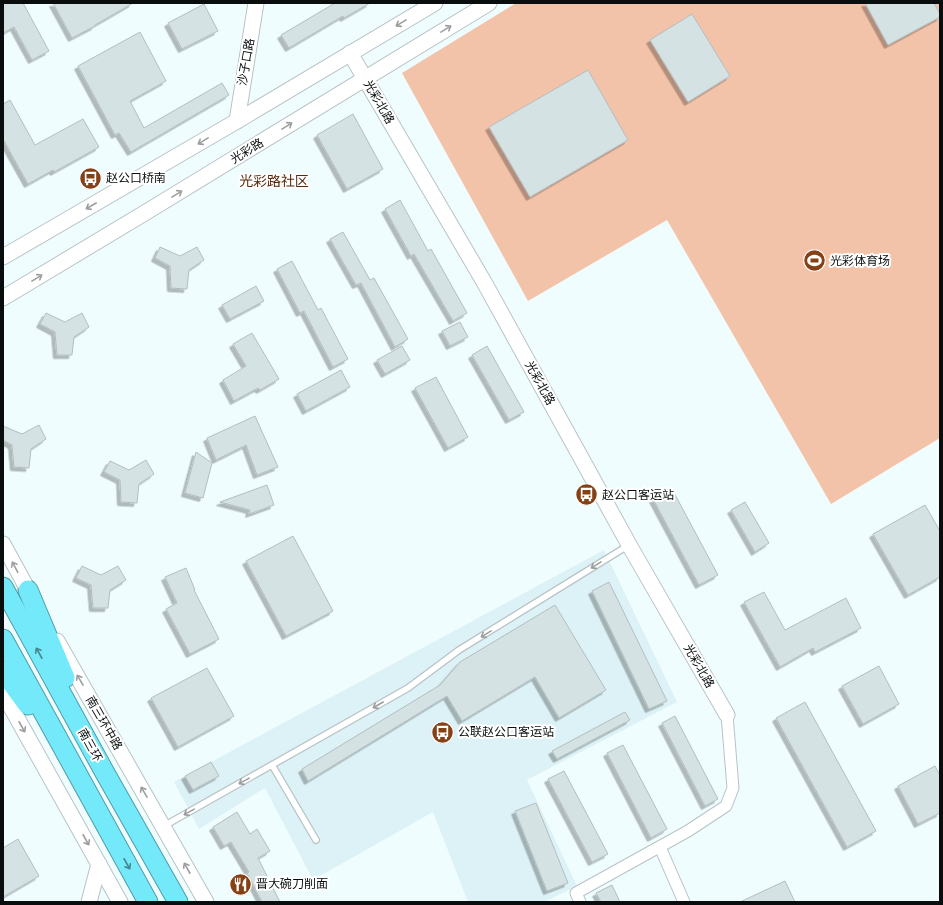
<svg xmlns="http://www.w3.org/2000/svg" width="943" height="905" font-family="'PT Sans','Noto Sans SC',sans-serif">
<defs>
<filter id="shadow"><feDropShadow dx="-3.5" dy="3.5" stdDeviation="0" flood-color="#0004"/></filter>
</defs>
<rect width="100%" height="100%" fill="#f0fdff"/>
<!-- built -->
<path fill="#ddf2f6" d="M604 550 677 702 527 780 577 886 544 902H468L433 812 313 880 265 788 199 829 174 782Z"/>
<!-- green -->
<path fill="#f3c3a9" d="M516 3H940V438L831 504 667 220 528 301 402 73Z"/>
<!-- building -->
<g fill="#d5e2e4" stroke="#b2bec0" filter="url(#shadow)">
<path d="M3 3H23L49 51 32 60 14 27 3 33Z"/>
<path d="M53 3H133L95 25V26L72 38Z"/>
<path d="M335 3H370L344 18 343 16 289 48 281 35Z"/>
<path d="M865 3H934L940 14V17L888 45Z"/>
<path d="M204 4 218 31 182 49 168 23Z"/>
<path d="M692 14 730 76 688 102 650 40Z"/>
<path d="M140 32 166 81 130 101 144 128 222 83 229 95 131 152 119 133 115 135 78 66Z"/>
<path d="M588 70 628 140 530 197 489 127Z"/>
<path d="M10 100 35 145 83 119 99 147 54 172 53 170 28 184 3 139V104Z"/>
<path d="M353 114 383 169 347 189 317 135Z"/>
<path d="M400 200 428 251 431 249 467 313 453 321 414 254 411 256 385 209Z"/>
<path d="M343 232 370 280 374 278 408 339 395 347 361 283 356 285 330 239Z"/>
<path d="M160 247 180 256 197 247 204 260 189 270 187 289 171 288 170 266 155 258Z"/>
<path d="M292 261 318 310 321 308 348 359 333 367 304 311 300 313 277 269Z"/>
<path d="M256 286 264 301 230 319 222 305Z"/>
<path d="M46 313 65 322 82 313 89 327 74 337 72 355H57L55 332 40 324Z"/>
<path d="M460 322 468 337 450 346 442 331Z"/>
<path d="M252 333 279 379 260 390 258 388 234 401 223 380 246 366 233 344Z"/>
<path d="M402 346 410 360 385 374 377 360Z"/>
<path d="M487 346 524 412 509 420 472 355Z"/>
<path d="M341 370 350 387 306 411 297 394Z"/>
<path d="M436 377 468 437 448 448 415 388Z"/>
<path d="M255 416 278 467 257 475 246 445 216 460 207 438Z"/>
<path d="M39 425 46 439 31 449 29 468 14 467 12 445 3 440V426L22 434Z"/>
<path d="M196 452 212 463 203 498 185 493Z"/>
<path d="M146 460 154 474 139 484 137 503 121 502 120 480 104 472 110 461 129 470Z"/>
<path d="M267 485 274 505 249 514 250 510 220 502Z"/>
<path d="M672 489 718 575 699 585 653 499Z"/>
<path d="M745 502 769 543 755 552 731 510Z"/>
<path d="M925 505 940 531V577L908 595 873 534Z"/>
<path d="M293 536 333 611 286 636 246 561Z"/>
<path d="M82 566 101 575 118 566 126 580 110 590 108 608H93L91 585 76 578Z"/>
<path d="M186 568 195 590H194L219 639 190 654 166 609 177 603 165 577Z"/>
<path d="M609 582 667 701 649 709 592 591Z"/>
<path d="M764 592 785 630 846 598 861 628 815 652 813 648 780 667 744 602Z"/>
<path d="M555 605 606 690 559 718 535 677 462 721 447 696 308 781 302 769 440 685 460 662Z"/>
<path d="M879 666 899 704 863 724 842 686Z"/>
<path d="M207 668 234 716 178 747 151 698Z"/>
<path d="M805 702 876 831 847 847 776 718Z"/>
<path d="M625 712 630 720 557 759 552 751Z"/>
<path d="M675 716 718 799 705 806 662 723Z"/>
<path d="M623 745 667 829 651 838 607 753Z"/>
<path d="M211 762 219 776 193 790 185 776Z"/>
<path d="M935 766 940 775V813L918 824 898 786Z"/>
<path d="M564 771 608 854 592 862 548 779Z"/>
<path d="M536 803 568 883 547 891 515 811Z"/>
<path d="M237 812 250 834 257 829 270 851 258 858 280 902H262L247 873 249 872 231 842 224 846 213 827Z"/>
<path d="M18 839 39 876 3 897V848Z"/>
<path d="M785 881 795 902H740Z"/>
<path d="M612 885 620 902H601L596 893Z"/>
</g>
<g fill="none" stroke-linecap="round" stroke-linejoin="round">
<defs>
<g id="lane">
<path d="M272 765 316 840"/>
<path d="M164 826 408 688 459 650 629 545"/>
</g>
<g id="street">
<path d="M660 847 684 902"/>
<path d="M580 902 576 893 688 831 726 806 733 788 727 715"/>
</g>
<g id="secondary">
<path d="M350 53 484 282 632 550 727 715"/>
<path d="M237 121 256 3"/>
<path d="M3 257 237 121 435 3"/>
<path d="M3 298 143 214 489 3"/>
<path d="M3 544 33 599"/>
<path d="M57 641 206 902"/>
<path d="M3 693 120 902"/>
<path d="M89 902 99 864"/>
</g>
<g id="highway">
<path d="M3 587 105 773 178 902"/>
<path d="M28 590 65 678"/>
<path d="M3 639 148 902"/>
<path d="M3 671 28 705"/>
</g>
</defs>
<!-- lane casing -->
<use href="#lane" stroke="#b7c3c5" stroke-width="8"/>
<!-- street casing -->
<use href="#street" stroke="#b7c3c5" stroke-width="13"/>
<!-- secondary casing -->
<use href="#secondary" stroke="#b7c3c5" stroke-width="17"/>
<!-- highway casing -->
<use href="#highway" stroke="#4f9ca7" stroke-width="21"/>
<!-- lane -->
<use href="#lane" stroke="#fff" stroke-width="5.5"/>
<!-- street -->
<use href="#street" stroke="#fff" stroke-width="11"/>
<!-- secondary -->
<use href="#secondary" stroke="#fff" stroke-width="15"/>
<!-- highway -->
<use href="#highway" stroke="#74e9fa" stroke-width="19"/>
</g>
<!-- one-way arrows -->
<defs><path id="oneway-shaft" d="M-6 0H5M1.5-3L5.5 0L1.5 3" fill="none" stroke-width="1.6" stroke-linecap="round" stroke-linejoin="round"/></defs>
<g stroke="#9d9e9f">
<use href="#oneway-shaft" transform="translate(401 23) rotate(149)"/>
<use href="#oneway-shaft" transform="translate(446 29) rotate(-31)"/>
<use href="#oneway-shaft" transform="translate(287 126) rotate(-32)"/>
<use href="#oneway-shaft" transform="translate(203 141) rotate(149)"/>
<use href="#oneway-shaft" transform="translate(177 194) rotate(-32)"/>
<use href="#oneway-shaft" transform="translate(91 206) rotate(150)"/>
<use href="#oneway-shaft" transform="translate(37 278) rotate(-31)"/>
<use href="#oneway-shaft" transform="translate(596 565) rotate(148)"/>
<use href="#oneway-shaft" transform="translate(15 567) rotate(-118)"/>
<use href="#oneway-shaft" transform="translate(486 634) rotate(148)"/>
<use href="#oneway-shaft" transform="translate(80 680) rotate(-120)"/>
<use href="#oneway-shaft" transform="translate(378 705) rotate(150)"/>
<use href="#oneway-shaft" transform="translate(22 727) rotate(61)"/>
<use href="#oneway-shaft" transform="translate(244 781) rotate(151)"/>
<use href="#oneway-shaft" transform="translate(144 792) rotate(-120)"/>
<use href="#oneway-shaft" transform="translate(189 812) rotate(151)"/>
<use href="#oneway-shaft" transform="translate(86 840) rotate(61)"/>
<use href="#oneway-shaft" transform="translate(187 868) rotate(-119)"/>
</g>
<g stroke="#448690">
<use href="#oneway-shaft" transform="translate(39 653) rotate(-119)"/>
<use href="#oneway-shaft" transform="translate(127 864) rotate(61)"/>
</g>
<!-- icons -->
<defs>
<symbol id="bus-disc" viewBox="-11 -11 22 22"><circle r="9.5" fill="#854115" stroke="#fff"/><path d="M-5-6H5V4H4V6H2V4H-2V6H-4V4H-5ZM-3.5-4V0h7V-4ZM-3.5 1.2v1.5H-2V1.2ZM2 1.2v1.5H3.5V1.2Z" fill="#fff"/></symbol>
<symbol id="stadium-disc" viewBox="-11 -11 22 22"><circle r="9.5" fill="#854115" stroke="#fff"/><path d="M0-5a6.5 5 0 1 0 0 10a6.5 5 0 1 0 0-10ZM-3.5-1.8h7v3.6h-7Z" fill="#fff"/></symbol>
<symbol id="restaurant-disc" viewBox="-11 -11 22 22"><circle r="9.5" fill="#854115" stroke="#fff"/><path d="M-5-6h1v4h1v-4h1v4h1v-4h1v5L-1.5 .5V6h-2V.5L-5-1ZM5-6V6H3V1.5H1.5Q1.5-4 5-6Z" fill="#fff"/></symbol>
</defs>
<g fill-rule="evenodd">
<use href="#bus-disc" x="78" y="166" width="25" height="25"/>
<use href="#stadium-disc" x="802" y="248" width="25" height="25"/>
<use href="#bus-disc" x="574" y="482" width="25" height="25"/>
<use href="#bus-disc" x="430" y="720" width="25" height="25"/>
<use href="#restaurant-disc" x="228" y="872" width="25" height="25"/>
</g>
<g text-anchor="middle" stroke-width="4" stroke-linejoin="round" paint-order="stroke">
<!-- street labels -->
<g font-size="12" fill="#090d0e" stroke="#fff">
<text transform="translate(246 62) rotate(-80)" y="4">沙子口路</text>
<text transform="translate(379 102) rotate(60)" y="4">光彩北路</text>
<text transform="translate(247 151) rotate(-32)" y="4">光彩路</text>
<text transform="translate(540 383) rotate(61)" y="4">光彩北路</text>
<text transform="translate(699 666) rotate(60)" y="4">光彩北路</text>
<text transform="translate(104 723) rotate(60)" y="4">南三环中路</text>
<text transform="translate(90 745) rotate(61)" y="4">南三环</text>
</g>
<!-- poi labels -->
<g font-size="12" fill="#090d0e" stroke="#fff" text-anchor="start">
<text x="106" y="182">赵公口桥南</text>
<text x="830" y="265">光彩体育场</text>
<text x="602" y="499">赵公口客运站</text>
<text x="458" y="736">公联赵公口客运站</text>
<text x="256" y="888">晋大碗刀削面</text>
</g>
<!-- quarter labels -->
<g font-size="14" fill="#582a0b" stroke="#fff">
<text x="274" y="186">光彩路社区</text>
</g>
</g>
<!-- border -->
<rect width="943" height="905" fill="none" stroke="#090d0e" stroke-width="8"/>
</svg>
